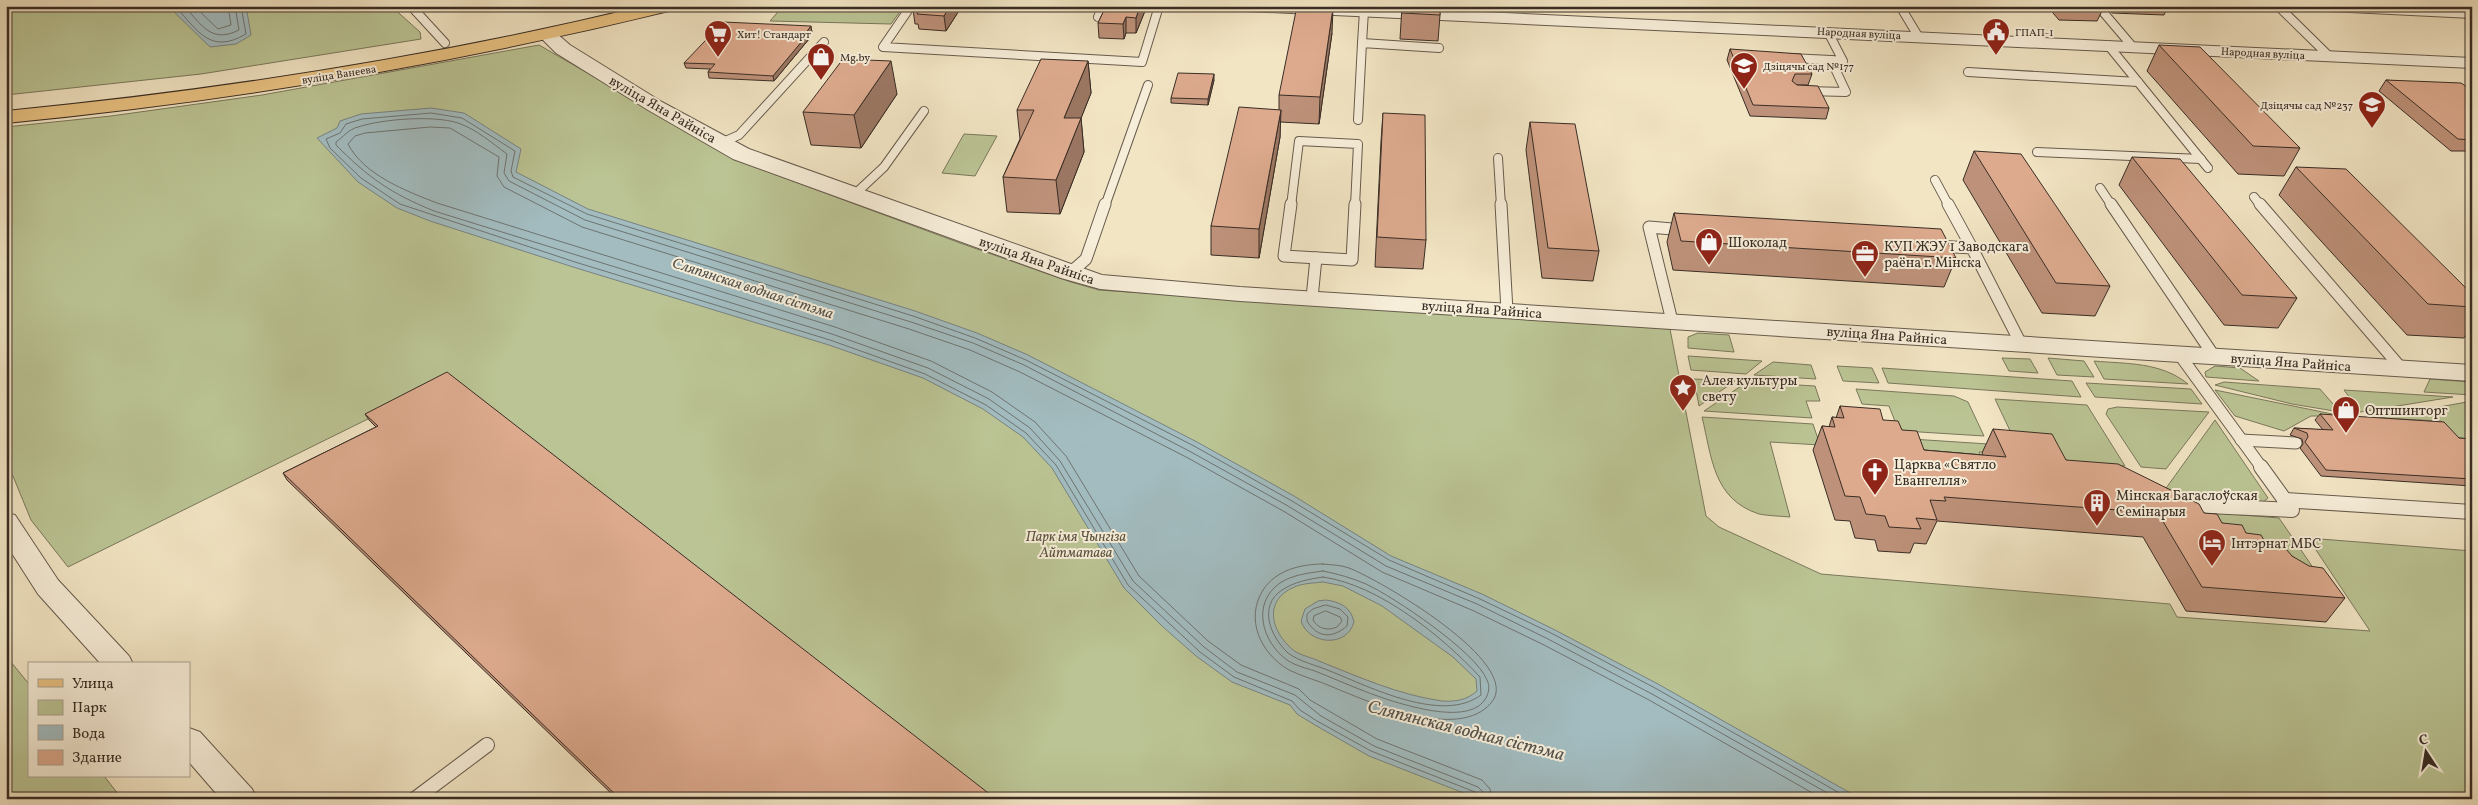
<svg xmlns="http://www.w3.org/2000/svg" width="2478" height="805" font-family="Vollkorn,serif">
<rect width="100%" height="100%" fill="#f2e5c4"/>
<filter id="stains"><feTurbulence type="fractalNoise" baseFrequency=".004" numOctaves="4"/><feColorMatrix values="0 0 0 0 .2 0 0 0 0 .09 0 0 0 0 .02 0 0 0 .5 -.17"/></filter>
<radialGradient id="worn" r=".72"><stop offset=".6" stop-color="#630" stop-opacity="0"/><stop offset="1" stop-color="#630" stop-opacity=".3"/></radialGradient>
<!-- green -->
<g fill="#bbc494" stroke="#7a785c">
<path d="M6 6H391L420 32 421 39 201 74 6 95Z"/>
<path d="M783 6H904L891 24 770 21Z"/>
<path d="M539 45 721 150 752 166 960 243 1071 282 1099 290 1670 329 1706 516 1719 527 1821 574 2170 604 2177 617 2370 631 2308 538 2472 551V799H989L451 378 68 567 31 520 6 459V127L111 116 262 95Z"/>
<path d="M964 134 997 136 975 176 942 173Z"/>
<path d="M1698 333 1729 335 1734 352 1688 348V337Z"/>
<path d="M1688 356 1762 361 1746 374 1691 370Z"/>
<path d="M2002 358 2030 359 2038 373 2009 371Z"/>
<path d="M2048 358 2084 361 2094 377 2057 375Z"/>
<path d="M2094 361C2128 364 2161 362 2188 384L2104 379Z"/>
<path d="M1773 362 1811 365 1816 379 1754 375Z"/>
<path d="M1837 366 1872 368 1879 383 1843 381Z"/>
<path d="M2215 366 2240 368 2259 381 2206 377 2205 372Z"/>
<path d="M1882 368 2072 381 2081 397 1888 383Z"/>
<path d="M1694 379 1735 381 1699 406Z"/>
<path d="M2430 379 2472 382V395L2424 392Z"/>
<path d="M1747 382 1815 386 1820 401H1806L1812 418 1704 411Z"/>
<path d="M2224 382 2320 389 2340 412 2292 404 2215 385Z"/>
<path d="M2086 383 2191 389 2202 404 2095 397Z"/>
<path d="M1856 389 1954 396 1968 402 1984 436 1888 430 1896 424 1889 406 1862 404Z"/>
<path d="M2215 390 2342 416H2311L2284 431 2235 416Z"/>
<path d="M2344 390 2453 397 2360 412Z"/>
<path d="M1995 399 2087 405 2125 466 2060 462 2013 437Z"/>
<path d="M2472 401V443L2460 442 2441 421 2379 418Z"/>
<path d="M2117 407 2209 412 2166 469 2141 467 2106 414 2108 409Z"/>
<path d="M1702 417 1813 424 1820 445 1770 442 1790 517C1780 516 1769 516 1759 514 1713 499 1712 458 1702 417Z"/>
<path d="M2215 420 2268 498 2262 503 2176 498 2164 491Z"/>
<path d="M1896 438 1988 444 1992 453 1979 452 1991 478 1939 474Z"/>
<path d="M2206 512 2279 518 2325 585 2236 537Z"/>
<path d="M6 656 29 684V776H104L122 799H6Z"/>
</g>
<!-- water -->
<g fill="#a2bcc0" stroke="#788382" fill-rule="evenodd">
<path d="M168 6H246L251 35 236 44 210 47Z"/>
<path d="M431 108 464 113 521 149 516 172 588 209 915 311 977 333 1028 355 1197 442 1294 496 1391 556 1482 594 1553 629 1658 684 1861 799H1479L1369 756 1315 725 1297 714 1290 705 1232 682 1196 656 1162 626 1124 588 1052 468 1023 437 983 409 923 378 829 345 573 267 430 221 397 208 358 182 317 138 337 128 340 121 361 114ZM1323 582 1343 586 1382 606 1453 657 1476 679 1477 691C1467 700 1455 702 1442 701 1399 695 1359 677 1319 661 1311 657 1298 655 1292 649 1268 628 1264 596 1300 585 1307 583 1316 583 1323 582Z"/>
<path d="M1326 600C1340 602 1351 607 1354 622 1347 648 1309 645 1301 621L1305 609 1318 601Z"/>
</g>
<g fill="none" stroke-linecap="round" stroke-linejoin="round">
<!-- shore -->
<g stroke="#6e7472" stroke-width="1">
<path d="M175 6C198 31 210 55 246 34L241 6"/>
<path d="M184 6C202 25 211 44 239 30L235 6"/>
<path d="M194 6 218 29 231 25 228 6"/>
<path d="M1323 564C1332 565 1341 565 1349 568 1378 579 1526 664 1491 703 1459 741 1371 703 1335 688 1320 681 1303 677 1289 670 1260 653 1245 619 1263 590 1276 570 1301 564 1323 564Z"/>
<path d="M1323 571C1338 574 1352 578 1366 584 1394 597 1476 652 1487 680 1490 686 1489 692 1486 698 1471 725 1412 707 1389 700 1364 692 1340 681 1315 671 1306 668 1296 666 1287 660 1262 642 1251 603 1280 583 1292 575 1308 573 1323 571Z"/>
<path d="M1323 577C1379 585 1442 636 1480 677L1481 695C1442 724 1370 687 1330 671 1316 665 1300 662 1288 653 1270 636 1258 606 1282 590 1294 582 1309 579 1323 577Z"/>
<path d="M1326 605 1340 609 1348 617 1347 626C1333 638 1318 639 1307 621V614L1313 609Z"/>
<path d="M1326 611 1340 617 1342 621 1337 627C1328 631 1318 629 1313 620L1314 616Z"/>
<path d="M1478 799 1475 792 1371 751 1317 721 1300 710 1292 701 1234 677 1200 652 1128 585 1056 465 1026 433 986 405 925 374 830 340 575 262 400 204 361 178 330 148 326 139 340 133 346 124 362 119 431 113 462 118 515 151 511 171 513 177 587 214 913 316 975 338 1026 360 1194 446 1292 501 1389 560 1480 599 1551 633 1655 688 1850 799"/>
<path d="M1485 799 1483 792 1478 787 1374 746 1321 716 1295 695 1237 672 1204 647 1133 581 1060 461 1030 428 989 399 928 368 832 334 434 211C390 193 369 178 336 145V142C343 137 349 129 358 127 382 119 434 115 458 123 476 129 492 143 507 154L504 173 509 181 585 220 911 322 973 343 1024 365 1191 452 1288 506 1386 566 1477 604 1548 639 1652 694 1838 799"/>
<path d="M1492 799 1490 789 1482 780 1377 739 1310 700 1299 689 1241 665 1208 641 1139 576 1066 456 1035 422 992 392 931 361 835 327 437 203C406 191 364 175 348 144L355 136 365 133 430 127 450 128 499 157 497 176 504 187 582 227 909 329 970 350 1020 372 1188 458 1285 512 1382 572 1474 611 1544 645 1649 700 1823 799"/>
</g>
<defs>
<g id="service-far2">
<path d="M411 6 445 43"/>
<path d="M911 6 883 47 1142 62 1159 6"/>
<path d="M1466 6V16"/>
<path d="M1900 6 1918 36"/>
<path d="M2098 6 2132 46"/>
<path d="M2278 6 2329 56"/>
<path d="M2309 6 2472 14"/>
<path d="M1098 17 1103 6"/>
<path d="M1828 32 1843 61 1831 60"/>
<path d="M1362 43 1364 11"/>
<path d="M2108 45 2208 168"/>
<path d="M1790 58 1831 60 1846 92 1806 91"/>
<path d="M1968 72 2138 82"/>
<path d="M1358 120 1362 43 1439 48"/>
<path d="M721 143 739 135 824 42"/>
<path d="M2037 152 2201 159"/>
<path d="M1498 158 1501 206"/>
<path d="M1935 180 1949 206"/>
<path d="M2100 188 2112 206"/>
<path d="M854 195 884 167 924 111"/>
<path d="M2254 197 2261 206"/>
<path d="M1105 206 1148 85"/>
<path d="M1291 206 1299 141 1358 144 1355 206"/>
</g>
<g id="service-far1">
<path d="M1291 204 1284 256 1352 260 1355 204"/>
<path d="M1501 204 1507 311"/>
<path d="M1948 204 1972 248"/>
<path d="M2111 204 2214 356"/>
<path d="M2260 204 2402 369"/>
<path d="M1936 246 1972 248 2021 344"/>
<path d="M1070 273 1086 259 1105 204"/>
<path d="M1312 298 1316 258"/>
<path d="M1672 321 1649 227 1684 230"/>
<path d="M2179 354 2262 468"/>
<path d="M2241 440 2296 443"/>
</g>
<g id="service">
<path d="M2284 500 2472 512"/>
<path d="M2186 505 2292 510 2261 467"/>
<path d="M415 799 487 745"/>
</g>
<g id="minor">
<path d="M1238 6H1351L2472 58V68L1246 11Z"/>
<path d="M6 513 15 515 58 580 129 656 133 664H101L38 594 6 544Z"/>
<path d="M189 728 200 732 252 789 257 799H221L189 762Z"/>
</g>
<path id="tertiary" d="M548 30 555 32 570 45 662 102 749 149 1102 275 1240 287 2472 365V381L1240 301 1100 289 1061 278 733 159 648 110 556 53 539 36 541 32Z"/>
<path id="primary" d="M644 6H676L673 10C453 64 232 101 6 123V111C221 90 434 57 644 6Z"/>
</defs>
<!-- service-far2 casing -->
<use href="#service-far2" stroke="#675b4d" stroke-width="10"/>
<!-- service-far1 casing -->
<use href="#service-far1" stroke="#675b4d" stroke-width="13"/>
<!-- service casing -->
<use href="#service" stroke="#675b4d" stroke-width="16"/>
<!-- minor casing -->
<use href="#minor" stroke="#675b4d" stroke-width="2"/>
<!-- tertiary casing -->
<use href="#tertiary" stroke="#675b4d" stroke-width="2"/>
<!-- primary casing -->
<use href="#primary" stroke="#392d25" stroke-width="2"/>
<!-- service-far2 -->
<use href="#service-far2" stroke="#f7eed9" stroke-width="8"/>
<!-- service-far1 -->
<use href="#service-far1" stroke="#f7eed9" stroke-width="11"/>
<!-- service -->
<use href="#service" stroke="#f7eed9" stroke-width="14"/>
<!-- minor -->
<use href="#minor" fill="#f7eed9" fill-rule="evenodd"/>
<!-- tertiary -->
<use href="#tertiary" fill="#f7eed9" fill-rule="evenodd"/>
<!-- primary -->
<use href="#primary" fill="#e9c282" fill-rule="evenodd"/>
</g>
<!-- wall -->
<g fill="#be927a" stroke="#392d25">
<path d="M476 6H514L511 9 476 7Z"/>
<path d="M914 6H962L946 31 919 29 918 24H915L913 9Z"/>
<path d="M1106 6H1147L1136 33H1126L1124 39 1099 38 1098 23Z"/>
<path d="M1402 6H1440V15L1438 41 1400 39Z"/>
<path d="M2047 6H2098V7L2102 11 2097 21 2059 20Z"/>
<path d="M2106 6H2168L2164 15 2112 13Z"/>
<path d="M812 32 808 36 809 39 774 81 709 78 708 72 710 69 686 68 684 63Z"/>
<path d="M1332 33 1319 124 1280 122V137L1259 258 1211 255V226L1279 110V95Z"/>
<path d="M2159 45 2300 148 2284 176 2238 174 2147 71Z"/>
<path d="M1730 49 1812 74 1808 85H1796L1829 108 1826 119 1750 116 1727 60Z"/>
<path d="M1088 61 1091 93 1081 118 1084 152 1060 214 1007 212 1003 177 1020 139 1017 110Z"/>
<path d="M1214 80 1208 105 1171 103V98Z"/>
<path d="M2386 80 2472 90V151H2451L2379 91Z"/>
<path d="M897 94 861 148 811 145 803 112Z"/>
<path d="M1383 113 1426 240 1423 269 1375 267 1381 141Z"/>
<path d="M1530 122 1599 251 1593 281 1542 278 1526 150Z"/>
<path d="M1974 151 2110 286 2095 316 2042 313 1963 180Z"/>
<path d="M2132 157 2297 298 2278 328 2224 325 2119 185Z"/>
<path d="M2296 167 2472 294V327L2464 338 2407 335 2279 195Z"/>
<path d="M1674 213 1956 258 1944 287 1673 270 1667 242Z"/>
<path d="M1840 406 1883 420 1902 430 1924 450 1983 455 1982 453 1993 429 2066 460 2204 513 2222 523 2246 533 2268 547 2292 556 2345 598 2326 622 2186 611 2143 537 1937 521 1926 544 1914 543 1910 553 1878 551 1875 540 1855 538 1850 521 1835 520 1813 450 1822 426 1829 427 1832 417 1836 418Z"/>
<path d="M365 414 996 799H617L287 480 283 473 376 427 369 420Z"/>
<path d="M2320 414 2459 438 2472 439V486L2321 476 2300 448 2303 444 2302 439 2290 435 2294 428 2323 430 2315 420Z"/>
</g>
<!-- shaded-wall -->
<g fill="#9b7763" stroke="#392d25">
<path d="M950 6H962L946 31 944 16Z"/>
<path d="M1140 6H1147L1136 33V18Z"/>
<path d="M1333 8 1332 33 1319 124 1320 97Z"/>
<path d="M1126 17V33L1124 39 1123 24Z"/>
<path d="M811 26 812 32 808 36 809 39 774 81 773 76Z"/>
<path d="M891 61 897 94 861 148 854 115Z"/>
<path d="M1088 61 1091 93 1068 151 1064 118Z"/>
<path d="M1214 74V80L1208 105V99Z"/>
<path d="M1281 110 1280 137 1259 258V229Z"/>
<path d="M1081 118 1084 152 1060 214 1056 180Z"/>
</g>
<!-- building -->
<g fill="#ddaa8e" stroke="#392d25">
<path d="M914 6H950L944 16 917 14 921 9H913Z"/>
<path d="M1106 6H1140L1136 18 1126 17 1123 24 1098 23Z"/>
<path d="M1297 6 1333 8 1320 97 1279 95Z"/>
<path d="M1402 6H1440V15L1402 13Z"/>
<path d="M2060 6H2097L2102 11 2063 9Z"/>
<path d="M723 22 811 26 805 34H808L773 76 708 72 715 64 684 63Z"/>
<path d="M2159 45 2200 47 2300 148 2253 146Z"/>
<path d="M1730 49 1801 54 1812 74H1795L1792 81 1797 85 1818 86 1829 108 1753 105Z"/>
<path d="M843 59 891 61 854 115 803 112Z"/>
<path d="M1041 59 1088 61 1064 118H1081L1056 180 1003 177 1034 110H1017Z"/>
<path d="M1178 73 1214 74 1208 99 1171 98Z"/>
<path d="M2386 80 2461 83 2472 90V140L2458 139Z"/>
<path d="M1239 107 1281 110 1259 229 1211 226Z"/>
<path d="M1383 113 1425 115 1426 240 1377 237Z"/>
<path d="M1530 122 1575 124 1599 251 1548 248Z"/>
<path d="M1974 151 2021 154 2110 286 2056 283Z"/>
<path d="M2132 157 2180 159 2297 298 2242 295Z"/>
<path d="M2296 167 2346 169 2472 294V307L2428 304Z"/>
<path d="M1674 213 1941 229 1956 258 1681 241Z"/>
<path d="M447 372 996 799H620L283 473 378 426 365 414Z"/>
<path d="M1840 406 1880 409 1883 420 1898 421 1902 430 1917 431 1924 450 2006 457 1993 429 2052 434 2066 460 2118 464 2199 504 2204 513 2217 514 2222 523 2242 525 2246 533 2261 535 2268 547 2286 549 2292 556 2309 566 2323 568 2345 598 2202 587 2158 513 1944 497 1946 501 1930 500 1937 520 1916 518 1921 529 1889 527 1885 516 1866 514 1860 497 1845 496 1822 426 1835 427 1832 417 1844 418Z"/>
<path d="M2320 414 2444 422 2459 438 2472 439V479L2326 470 2305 442 2308 437 2307 433 2294 428 2333 430Z"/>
</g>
<!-- icons -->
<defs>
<symbol id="civic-pin" viewBox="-11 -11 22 30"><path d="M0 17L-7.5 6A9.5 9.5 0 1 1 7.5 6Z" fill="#8f2418" stroke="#f7eed9"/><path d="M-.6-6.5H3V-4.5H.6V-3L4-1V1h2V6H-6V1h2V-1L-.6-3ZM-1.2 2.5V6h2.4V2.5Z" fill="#fff"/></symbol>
<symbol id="supermarket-pin" viewBox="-11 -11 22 30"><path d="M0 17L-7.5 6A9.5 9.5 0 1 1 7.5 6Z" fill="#8f2418" stroke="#f7eed9"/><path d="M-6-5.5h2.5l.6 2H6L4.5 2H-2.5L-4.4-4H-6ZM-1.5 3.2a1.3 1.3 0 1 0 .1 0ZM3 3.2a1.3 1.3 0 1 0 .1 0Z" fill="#fff"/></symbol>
<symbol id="shop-pin" viewBox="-11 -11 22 30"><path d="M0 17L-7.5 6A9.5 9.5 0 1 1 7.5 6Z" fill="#8f2418" stroke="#f7eed9"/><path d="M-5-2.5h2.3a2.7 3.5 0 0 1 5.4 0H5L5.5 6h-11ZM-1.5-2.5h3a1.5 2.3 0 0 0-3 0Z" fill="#fff"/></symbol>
<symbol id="school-pin" viewBox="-11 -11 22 30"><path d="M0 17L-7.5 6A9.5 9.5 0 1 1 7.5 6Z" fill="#8f2418" stroke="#f7eed9"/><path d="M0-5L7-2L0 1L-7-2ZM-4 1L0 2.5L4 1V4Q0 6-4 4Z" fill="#fff"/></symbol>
<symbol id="office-pin" viewBox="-11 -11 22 30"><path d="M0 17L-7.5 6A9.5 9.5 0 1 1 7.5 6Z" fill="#8f2418" stroke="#f7eed9"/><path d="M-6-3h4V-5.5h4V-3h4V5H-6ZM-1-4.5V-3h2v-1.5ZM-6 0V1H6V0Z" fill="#fff"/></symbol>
<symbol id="sight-pin" viewBox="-11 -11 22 30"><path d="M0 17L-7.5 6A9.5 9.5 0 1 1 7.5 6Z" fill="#8f2418" stroke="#f7eed9"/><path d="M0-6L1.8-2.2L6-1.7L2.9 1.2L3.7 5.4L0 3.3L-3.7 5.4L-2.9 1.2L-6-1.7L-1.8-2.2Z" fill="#fff"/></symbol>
<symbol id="church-pin" viewBox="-11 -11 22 30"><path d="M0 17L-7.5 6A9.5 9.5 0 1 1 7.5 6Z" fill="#8f2418" stroke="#f7eed9"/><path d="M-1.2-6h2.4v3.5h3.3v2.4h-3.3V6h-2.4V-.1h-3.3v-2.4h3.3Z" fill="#fff"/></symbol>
<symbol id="building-pin" viewBox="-11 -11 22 30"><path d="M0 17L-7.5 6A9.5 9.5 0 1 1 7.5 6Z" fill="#8f2418" stroke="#f7eed9"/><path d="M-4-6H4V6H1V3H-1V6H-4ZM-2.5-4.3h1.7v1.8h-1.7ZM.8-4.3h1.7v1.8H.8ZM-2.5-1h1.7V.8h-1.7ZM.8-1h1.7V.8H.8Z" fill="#fff"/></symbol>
<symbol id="hotel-pin" viewBox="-11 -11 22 30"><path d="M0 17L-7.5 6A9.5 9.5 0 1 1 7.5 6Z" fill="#8f2418" stroke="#f7eed9"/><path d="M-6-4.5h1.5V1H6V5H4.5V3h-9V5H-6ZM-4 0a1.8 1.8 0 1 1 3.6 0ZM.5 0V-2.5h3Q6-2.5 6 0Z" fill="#fff"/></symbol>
</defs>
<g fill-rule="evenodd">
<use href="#civic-pin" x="1980" y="16" width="32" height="43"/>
<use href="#supermarket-pin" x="702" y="18" width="32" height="43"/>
<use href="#shop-pin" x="805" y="41" width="32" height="43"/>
<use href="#school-pin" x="1728" y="50" width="32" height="43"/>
<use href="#school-pin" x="2356" y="89" width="32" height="43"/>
<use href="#shop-pin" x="1693" y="226" width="32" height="43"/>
<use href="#office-pin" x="1849" y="238" width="32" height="43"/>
<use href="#sight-pin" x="1667" y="372" width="32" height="43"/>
<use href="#shop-pin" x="2330" y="394" width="32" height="43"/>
<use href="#church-pin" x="1859" y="456" width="32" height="43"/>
<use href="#building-pin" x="2081" y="487" width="32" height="43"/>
<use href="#hotel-pin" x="2196" y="527" width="32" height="43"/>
</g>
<g text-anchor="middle" stroke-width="4" stroke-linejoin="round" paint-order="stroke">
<!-- far-poi labels -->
<g font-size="11" fill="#392d25" stroke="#f7eed9" text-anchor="start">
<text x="2015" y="36">ГПАП-1</text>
<text x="737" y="38">Хит! Стандарт</text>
<text x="840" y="61">Mg.by</text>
<text x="1763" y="70">Дзіцячы сад №177</text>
<text x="2353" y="109" text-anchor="end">Дзіцячы сад №237</text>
</g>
<!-- far-street labels -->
<g font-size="11" fill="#392d25" stroke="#f7eed9">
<text transform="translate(1859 33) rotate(3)" y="4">Народная вуліца</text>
<text transform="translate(2263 53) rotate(3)" y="4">Народная вуліца</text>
<text transform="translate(339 74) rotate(-9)" y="4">вуліца Ванеева</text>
</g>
<!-- street labels -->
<g font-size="14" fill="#392d25" stroke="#f7eed9">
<text transform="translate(663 109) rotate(30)" y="5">вуліца Яна Райніса</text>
<text transform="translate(1037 260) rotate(19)" y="5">вуліца Яна Райніса</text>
<text transform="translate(1482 309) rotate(4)" y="5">вуліца Яна Райніса</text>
<text transform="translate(1887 335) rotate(4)" y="5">вуліца Яна Райніса</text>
<text transform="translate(2291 362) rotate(4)" y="5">вуліца Яна Райніса</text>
</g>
<!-- poi labels -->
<g font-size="14" fill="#392d25" stroke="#f7eed9" text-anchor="start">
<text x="1728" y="247">Шоколад</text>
<text x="1884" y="251">КУП ЖЭУ 1 Заводскага<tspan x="1884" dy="16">раёна г. Мінска</tspan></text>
<text x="1702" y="385">Алея культуры<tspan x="1702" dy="16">свету</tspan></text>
<text x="2365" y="415">Оптшинторг</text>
<text x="1894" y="469">Царква «Святло<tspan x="1894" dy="16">Евангелля»</tspan></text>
<text x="2116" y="500">Мінская Багаслоўская<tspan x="2116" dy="16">Семінарыя</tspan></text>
<text x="2231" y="548">Інтэрнат МБС</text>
</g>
<!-- park labels -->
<g font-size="14" font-style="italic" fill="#5a5341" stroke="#f7eed9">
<text x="1076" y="541">Парк імя Чынгіза<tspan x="1076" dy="16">Айтматава</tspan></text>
</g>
<!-- water labels -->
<g font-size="15" font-style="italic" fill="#53514c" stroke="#f7eed9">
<text transform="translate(753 288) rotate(18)" y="5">Сляпянская водная сістэма</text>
</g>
<!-- near-water labels -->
<g font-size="18" font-style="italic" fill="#53514c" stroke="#f7eed9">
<text transform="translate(1466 730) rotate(14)" y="6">Сляпянская водная сістэма</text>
</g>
</g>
<!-- margin -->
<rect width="2478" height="805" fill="none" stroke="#f2e5c4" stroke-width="25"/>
<rect x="8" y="8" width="2463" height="790" fill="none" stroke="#392d25" stroke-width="2.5"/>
<rect x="12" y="12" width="2453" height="780" fill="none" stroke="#392d25"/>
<!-- legend -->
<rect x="28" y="662" width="162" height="115" fill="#f7eed9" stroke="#aba191"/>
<rect x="38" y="679" width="25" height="8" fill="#e9c282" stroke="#aba191"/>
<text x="72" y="688" font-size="15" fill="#392d25">Улица</text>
<rect x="38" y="700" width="25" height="15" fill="#bbc494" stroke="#aba191"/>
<text x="72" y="712" font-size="15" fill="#392d25">Парк</text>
<rect x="38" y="725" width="25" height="15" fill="#a2bcc0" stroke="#aba191"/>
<text x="72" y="738" font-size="15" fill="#392d25">Вода</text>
<rect x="38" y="750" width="25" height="15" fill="#ddaa8e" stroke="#aba191"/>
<text x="72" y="762" font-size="15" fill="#392d25">Здание</text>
<!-- north arrow -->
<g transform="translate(2426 752) rotate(348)" stroke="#f7eed9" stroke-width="4" paint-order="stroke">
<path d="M0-4L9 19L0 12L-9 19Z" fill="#392d25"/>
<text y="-8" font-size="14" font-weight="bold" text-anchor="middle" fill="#392d25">С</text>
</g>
<rect width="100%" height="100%" filter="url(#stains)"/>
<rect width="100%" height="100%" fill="url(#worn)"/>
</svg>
